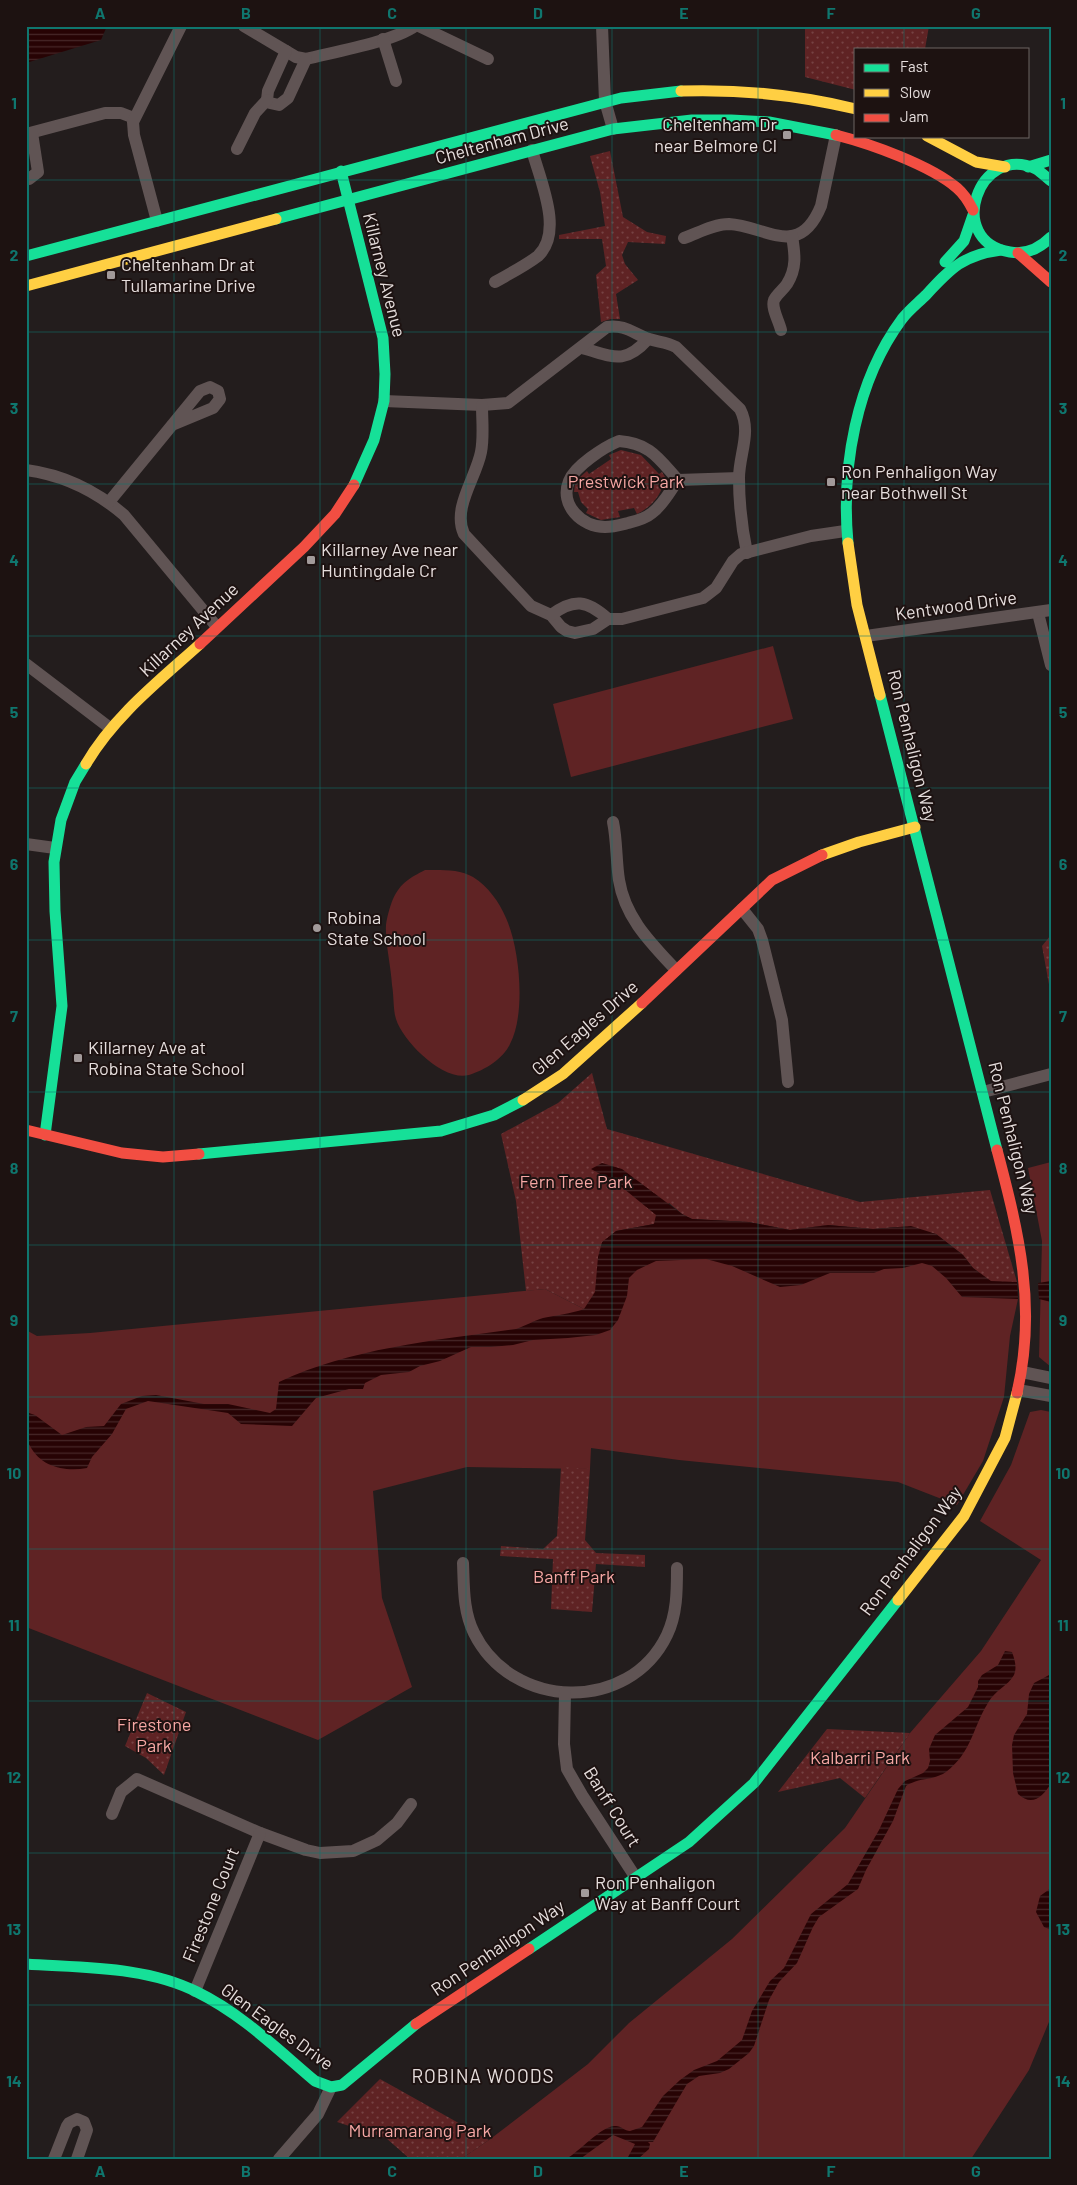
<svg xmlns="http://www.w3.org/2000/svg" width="1077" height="2185" font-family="Barlow,sans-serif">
<defs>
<pattern id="park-dots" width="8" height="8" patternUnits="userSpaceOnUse" patternTransform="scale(1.25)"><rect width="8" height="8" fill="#5f2324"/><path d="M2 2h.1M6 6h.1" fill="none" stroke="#764243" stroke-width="1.8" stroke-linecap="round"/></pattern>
<pattern id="water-rules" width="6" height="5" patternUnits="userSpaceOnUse" patternTransform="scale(1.25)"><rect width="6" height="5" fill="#270304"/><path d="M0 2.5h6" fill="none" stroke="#462728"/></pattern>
</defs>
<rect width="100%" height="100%" fill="#231d1d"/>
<!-- green -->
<g fill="#5f2324">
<path d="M773 646 793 719 571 777 553 704Z"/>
<path d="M425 870C441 870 460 869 473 877 488 886 499 902 506 918 520 949 526 1014 510 1044 503 1059 485 1070 469 1075 444 1082 403 1042 396 1019 393 1009 394 996 392 985 391 967 385 942 386 925 387 917 390 906 393 899 401 882 410 878 425 870Z"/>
<path d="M1051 1162V1367L1039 1357 1042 1241 1028 1168Z"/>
<path d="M828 1225 1018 1299 1010 1336 1004 1397 983 1461 957 1505 898 1482 679 1460 591 1448 590 1469 467 1467 373 1491 382 1598 412 1687 318 1740 26 1627V1330L37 1336 90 1333 545 1289 584 1309 598 1257Z"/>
<path d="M1041 1410 1051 1412V2017L1029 2070 971 2159H461L489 2140 588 2064 629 2023 732 1939 845 1828 910 1733 981 1651 1041 1560 980 1521 1011 1465 1030 1412Z"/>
</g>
<!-- park -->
<g fill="url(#park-dots)">
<path d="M805 26H929L925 49H856V90L805 77Z"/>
<path d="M610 151 623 217 647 232 666 236 665 244 628 242 622 255 625 264 638 280 616 294 620 319H611L601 322 596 275 606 266 602 239H559V235L605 226 600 192 590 156Z"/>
<path d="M621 450 641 455 659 474 662 472 665 477C663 493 652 507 637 514L634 508 618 511 620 517 601 520 586 513 588 509 581 502 578 492H574L575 485 579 478 587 471 589 474 611 459 609 455Z"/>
<path d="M1051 935V990H1050L1042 946Z"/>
<path d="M592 1073 607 1129 860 1202 990 1190 1017 1282H991L973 1268 963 1255 936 1234 897 1227 873 1229 828 1225 790 1230 749 1222 692 1219 682 1214 669 1203 654 1224 616 1231 598 1257 595 1292 584 1309 545 1289 526 1291 516 1201 501 1134 558 1103Z"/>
<path d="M561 1467 590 1469 585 1540 596 1553 645 1555V1567L596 1564 592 1612 551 1609 553 1559 500 1556 501 1546 543 1549 557 1536Z"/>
<path d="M147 1693 186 1712 164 1775 146 1758 125 1746Z"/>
<path d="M827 1729 910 1733 865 1798 840 1778 778 1792Z"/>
<path d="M380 2079 489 2140 461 2159H410L386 2138 337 2122Z"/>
</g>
<!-- water -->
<g fill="url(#water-rules)">
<path d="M26 26H107L101 40 26 63Z"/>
<path d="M602 1163 622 1169 682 1214 692 1219 749 1222 790 1230 828 1225 873 1229 911 1226 936 1234 963 1255 973 1268 991 1281 1017 1282 1018 1299 962 1297 946 1278 932 1266 922 1263 903 1268 884 1269 874 1273H830L801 1285 780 1287 732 1266 706 1259 656 1261 637 1270 629 1278 627 1296 618 1320 610 1330 596 1335 568 1338 533 1340 513 1345 491 1347H471L440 1361 420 1366 409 1372 381 1375 365 1383 363 1389H349L316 1398 292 1426 241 1424 228 1413 148 1401 126 1409 112 1434 92 1457 87 1468C65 1472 41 1467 30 1446 24 1437 26 1423 26 1412L35 1415 62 1435 86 1427 104 1426 121 1404 142 1396 156 1395 204 1404H228L270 1413 276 1409 279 1382C352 1348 437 1340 516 1329 525 1326 535 1320 543 1318 557 1315 570 1314 584 1309L595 1292 598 1257 602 1242 616 1231 654 1224 656 1215 618 1184 591 1169Z"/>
<path d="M1051 1281V1302L1039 1299 1038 1283Z"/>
<path d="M1005 1651 1012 1652C1015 1660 1017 1668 1014 1675 1008 1686 995 1690 988 1703 972 1729 972 1752 946 1772 933 1781 919 1777 906 1786L893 1821 866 1870 858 1889 819 1917 813 1927 797 1963 779 1982 769 2000 754 2046 749 2053 729 2069 720 2073 699 2076 687 2084 653 2142H648L650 2144 649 2149 638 2159H627L635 2144 613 2135 580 2159H566C579 2152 603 2124 616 2126 621 2126 625 2131 630 2131L642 2127 663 2096 680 2080 694 2070 717 2061 742 2040 752 2011 770 1981 784 1968 811 1914 848 1884 879 1830 898 1789 905 1781 923 1773 928 1768 930 1761 929 1749 935 1735 968 1707 978 1687V1681L982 1675 998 1665Z"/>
<path d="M1051 1674V1783C1043 1797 1032 1807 1018 1794L1013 1773 1012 1745 1014 1735 1027 1714 1029 1694 1034 1683Z"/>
<path d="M1051 1888V1930L1044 1927 1036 1912 1040 1896Z"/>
</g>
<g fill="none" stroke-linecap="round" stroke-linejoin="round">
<!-- street -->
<g stroke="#605454" stroke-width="12">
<path d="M244 26 296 57 306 59C334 52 392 42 415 26"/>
<path d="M419 26 488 59"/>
<path d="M602 26 605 101 613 129"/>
<path d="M383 39 396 81"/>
<path d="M286 51 268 91 267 100 270 103 279 105 288 98 306 59"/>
<path d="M26 134 105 113H121L134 118"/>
<path d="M237 149 255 113 267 100"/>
<path d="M26 178 29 179 38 172 32 133"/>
<path d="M157 221 134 135 133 122 181 26"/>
<path d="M684 238C698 233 714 224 729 224 766 226 799 260 821 206L836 135"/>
<path d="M495 282C509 274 525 266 538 256 564 232 540 180 532 150"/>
<path d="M781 330C779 321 771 308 774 300 777 294 783 290 787 284 797 268 795 254 792 236"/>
<path d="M582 348C612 356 624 366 648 339"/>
<path d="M384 401 482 405 508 403 607 327C625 324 634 334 649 339 658 342 667 342 676 347L740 409C752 432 739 454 739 478 739 503 742 529 747 553"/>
<path d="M482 405C482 421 484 437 481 452 476 478 452 508 464 534L531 606 551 615 561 627 567 631 575 633 593 629 608 619H622L703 598 716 588 733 561 741 554 811 536 845 531"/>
<path d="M26 470C64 475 95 490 124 515L217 627"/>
<path d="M678 480C670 491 663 505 652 513 645 519 636 521 628 523 620 525 613 527 605 527 582 527 559 505 569 481 575 466 604 447 619 441 650 443 659 459 678 480L739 478"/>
<path d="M109 502 200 391 210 387 218 391 220 399 213 408 172 425"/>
<path d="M1038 613 1051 665"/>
<path d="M551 615C574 598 587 600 608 619"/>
<path d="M866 636 1051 610"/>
<path d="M26 664 110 728"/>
<path d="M613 822C617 841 616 861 619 880 625 918 651 943 676 970"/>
<path d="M26 844 55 848"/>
<path d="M742 909 758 929 762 940 782 1020 788 1082"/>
<path d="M983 1092 1051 1074"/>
<path d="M1022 1372 1051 1378"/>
<path d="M1018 1390 1051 1396"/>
<path d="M463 1563C464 1587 463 1611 474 1633 512 1710 629 1714 667 1635 677 1614 677 1591 677 1568"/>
<path d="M565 1693 564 1744 567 1769 582 1795 636 1878"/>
<path d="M112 1814 121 1792 137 1779 260 1833 306 1850 320 1853 353 1851 377 1840 397 1823 411 1804"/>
<path d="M195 1991 260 1833"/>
<path d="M54 2159 67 2126 69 2123 77 2119 84 2122 87 2130 77 2159"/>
<path d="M279 2159 318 2114 331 2087"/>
</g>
<!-- fast -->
<g stroke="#16e098" stroke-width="11">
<path d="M1028 167 1051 160"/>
<path d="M341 171 383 338 385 374 384 401 374 440 354 485"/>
<path d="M1051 181C1046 177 1041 172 1036 169 979 142 944 241 1010 252 1026 255 1040 248 1051 237"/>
<path d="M276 219 613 129 692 120H731L769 122 836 135"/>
<path d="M26 256 621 98 681 91"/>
<path d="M945 262 964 241 973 215"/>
<path d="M848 543C841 468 856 381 902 319 909 310 918 303 926 295 951 268 963 255 1001 250"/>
<path d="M880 695 997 1150"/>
<path d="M45 1135 62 1006 55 911 54 862 61 820 75 782 86 764"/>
<path d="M199 1154 441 1131 494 1115 523 1100"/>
<path d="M529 1949 689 1842 754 1783 898 1600"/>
<path d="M26 1964C82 1968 146 1966 197 1992 242 2014 277 2049 315 2081L331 2087 342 2085 416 2024"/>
</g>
<!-- slow -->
<g stroke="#ffcf43" stroke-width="11">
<path d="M681 91C741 89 798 95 856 109"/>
<path d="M927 136 976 162 1005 167"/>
<path d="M26 286 276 219"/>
<path d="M848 543 857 605 880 695"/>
<path d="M86 764C114 716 159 681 200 644"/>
<path d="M822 855 859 842 915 827"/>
<path d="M523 1100 563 1074 642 1003"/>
<path d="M898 1600 964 1516 1005 1438 1017 1393"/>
</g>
<!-- jam -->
<g stroke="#f24e42" stroke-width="11">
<path d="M836 135C871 144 930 165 957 188 964 194 969 202 973 210"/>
<path d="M1018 253 1051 282"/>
<path d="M200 644 304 547 335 514 354 485"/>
<path d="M642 1003 772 880 822 855"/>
<path d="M26 1130 122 1153 163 1157 199 1154"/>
<path d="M997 1150C1019 1233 1037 1307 1017 1393"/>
<path d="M416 2024 529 1949"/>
</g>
</g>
<!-- grid -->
<path fill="none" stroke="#0f766e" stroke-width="1" stroke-opacity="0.55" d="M174 26V2159M320 26V2159M466 26V2159M612 26V2159M758 26V2159M904 26V49M904 136V2159M26 180H1051M26 332H1051M26 484H1051M26 636H1051M26 788H1051M26 940H1051M26 1092H1051M26 1245H1051M26 1397H1051M26 1549H1051M26 1701H1051M26 1853H1051M26 2005H1051"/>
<!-- markers -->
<g fill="#a29a9a" stroke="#1d1211" stroke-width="2">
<rect x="782" y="130" width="10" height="10" rx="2.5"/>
<rect x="106" y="270" width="10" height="10" rx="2.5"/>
<rect x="826" y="477" width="10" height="10" rx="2.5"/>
<rect x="306" y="555" width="10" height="10" rx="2.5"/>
<circle cx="317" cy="928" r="5"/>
<rect x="73" y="1053" width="10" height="10" rx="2.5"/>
<rect x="580" y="1888" width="10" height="10" rx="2.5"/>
</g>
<g text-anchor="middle" stroke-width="4" stroke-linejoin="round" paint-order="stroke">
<!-- poi labels -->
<g font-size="18" fill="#e6dedd" stroke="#1d1211" text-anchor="start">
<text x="777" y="131" text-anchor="end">Cheltenham Dr<tspan x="777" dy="21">near Belmore Cl</tspan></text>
<text x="121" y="271">Cheltenham Dr at<tspan x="121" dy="21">Tullamarine Drive</tspan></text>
<text x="841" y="478">Ron Penhaligon Way<tspan x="841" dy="21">near Bothwell St</tspan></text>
<text x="321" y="556">Killarney Ave near<tspan x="321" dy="21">Huntingdale Cr</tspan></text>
<text x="327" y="924">Robina<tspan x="327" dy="21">State School</tspan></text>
<text x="88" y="1054">Killarney Ave at<tspan x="88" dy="21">Robina State School</tspan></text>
<text x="595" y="1889">Ron Penhaligon<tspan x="595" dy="21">Way at Banff Court</tspan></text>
</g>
<!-- street labels -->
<g font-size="18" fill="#e6dedd" stroke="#1d1211">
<text transform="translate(502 141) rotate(-15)" y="6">Cheltenham Drive</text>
<text transform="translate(384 275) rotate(76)" y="6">Killarney Avenue</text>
<text transform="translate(956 606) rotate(-8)" y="6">Kentwood Drive</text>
<text transform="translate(189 630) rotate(-43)" y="6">Killarney Avenue</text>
<text transform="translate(912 746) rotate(76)" y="6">Ron Penhaligon Way</text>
<text transform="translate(585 1028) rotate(-41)" y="6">Glen Eagles Drive</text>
<text transform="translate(1013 1138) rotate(76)" y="6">Ron Penhaligon Way</text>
<text transform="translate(911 1551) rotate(-53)" y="6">Ron Penhaligon Way</text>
<text transform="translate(612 1807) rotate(58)" y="6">Banff Court</text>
<text transform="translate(211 1905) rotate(-68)" y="6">Firestone Court</text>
<text transform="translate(498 1948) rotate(-34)" y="6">Ron Penhaligon Way</text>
<text transform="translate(277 2027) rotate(36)" y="6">Glen Eagles Drive</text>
</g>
<!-- park labels -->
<g font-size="18" fill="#f6a7a4" stroke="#1d1211">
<text x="626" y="488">Prestwick Park</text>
<text x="576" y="1188">Fern Tree Park</text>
<text x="574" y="1583">Banff Park</text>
<text x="154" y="1731">Firestone<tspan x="154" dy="21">Park</tspan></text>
<text x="860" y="1764">Kalbarri Park</text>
<text x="420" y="2137">Murramarang Park</text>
</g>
<!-- neighbourhood labels -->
<g font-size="19" letter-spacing="1" fill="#e6dedd" stroke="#1d1211">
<text x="483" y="2083">ROBINA WOODS</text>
</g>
</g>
<!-- border -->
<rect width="1077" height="2185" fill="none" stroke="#1d1211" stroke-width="55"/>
<!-- legend -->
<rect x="854" y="48" width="175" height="90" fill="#1d1211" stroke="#6d6463"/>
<rect x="864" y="64" width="25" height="8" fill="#16e098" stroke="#6d6463"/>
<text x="900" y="72" font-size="15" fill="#e6dedd">Fast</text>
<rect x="864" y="89" width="25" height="8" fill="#ffcf43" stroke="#6d6463"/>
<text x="900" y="98" font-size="15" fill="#e6dedd">Slow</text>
<rect x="864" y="114" width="25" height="8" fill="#f24e42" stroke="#6d6463"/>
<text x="900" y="122" font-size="15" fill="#e6dedd">Jam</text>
<rect x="28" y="28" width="1022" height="2130" fill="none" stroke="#0f766e" stroke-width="2"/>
<g font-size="16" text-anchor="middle" font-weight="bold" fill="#0f766e">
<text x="100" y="19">A</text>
<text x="246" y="19">B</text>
<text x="392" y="19">C</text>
<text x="538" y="19">D</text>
<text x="684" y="19">E</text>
<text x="831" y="19">F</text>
<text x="976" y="19">G</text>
<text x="14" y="109">1</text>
<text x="1063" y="109">1</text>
<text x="14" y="261">2</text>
<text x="1063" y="261">2</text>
<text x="14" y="414">3</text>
<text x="1063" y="414">3</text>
<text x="14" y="566">4</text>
<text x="1063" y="566">4</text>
<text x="14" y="718">5</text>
<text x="1063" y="718">5</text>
<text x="14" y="870">6</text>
<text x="1063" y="870">6</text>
<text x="14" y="1022">7</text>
<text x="1063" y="1022">7</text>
<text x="14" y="1174">8</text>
<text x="1063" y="1174">8</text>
<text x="14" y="1326">9</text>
<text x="1063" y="1326">9</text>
<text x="14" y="1479">10</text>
<text x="1063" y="1479">10</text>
<text x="14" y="1631">11</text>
<text x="1063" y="1631">11</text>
<text x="14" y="1783">12</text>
<text x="1063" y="1783">12</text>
<text x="14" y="1935">13</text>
<text x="1063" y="1935">13</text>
<text x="14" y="2087">14</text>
<text x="1063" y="2087">14</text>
<text x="100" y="2177">A</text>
<text x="246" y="2177">B</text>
<text x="392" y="2177">C</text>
<text x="538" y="2177">D</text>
<text x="684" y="2177">E</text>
<text x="831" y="2177">F</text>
<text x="976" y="2177">G</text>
</g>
</svg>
